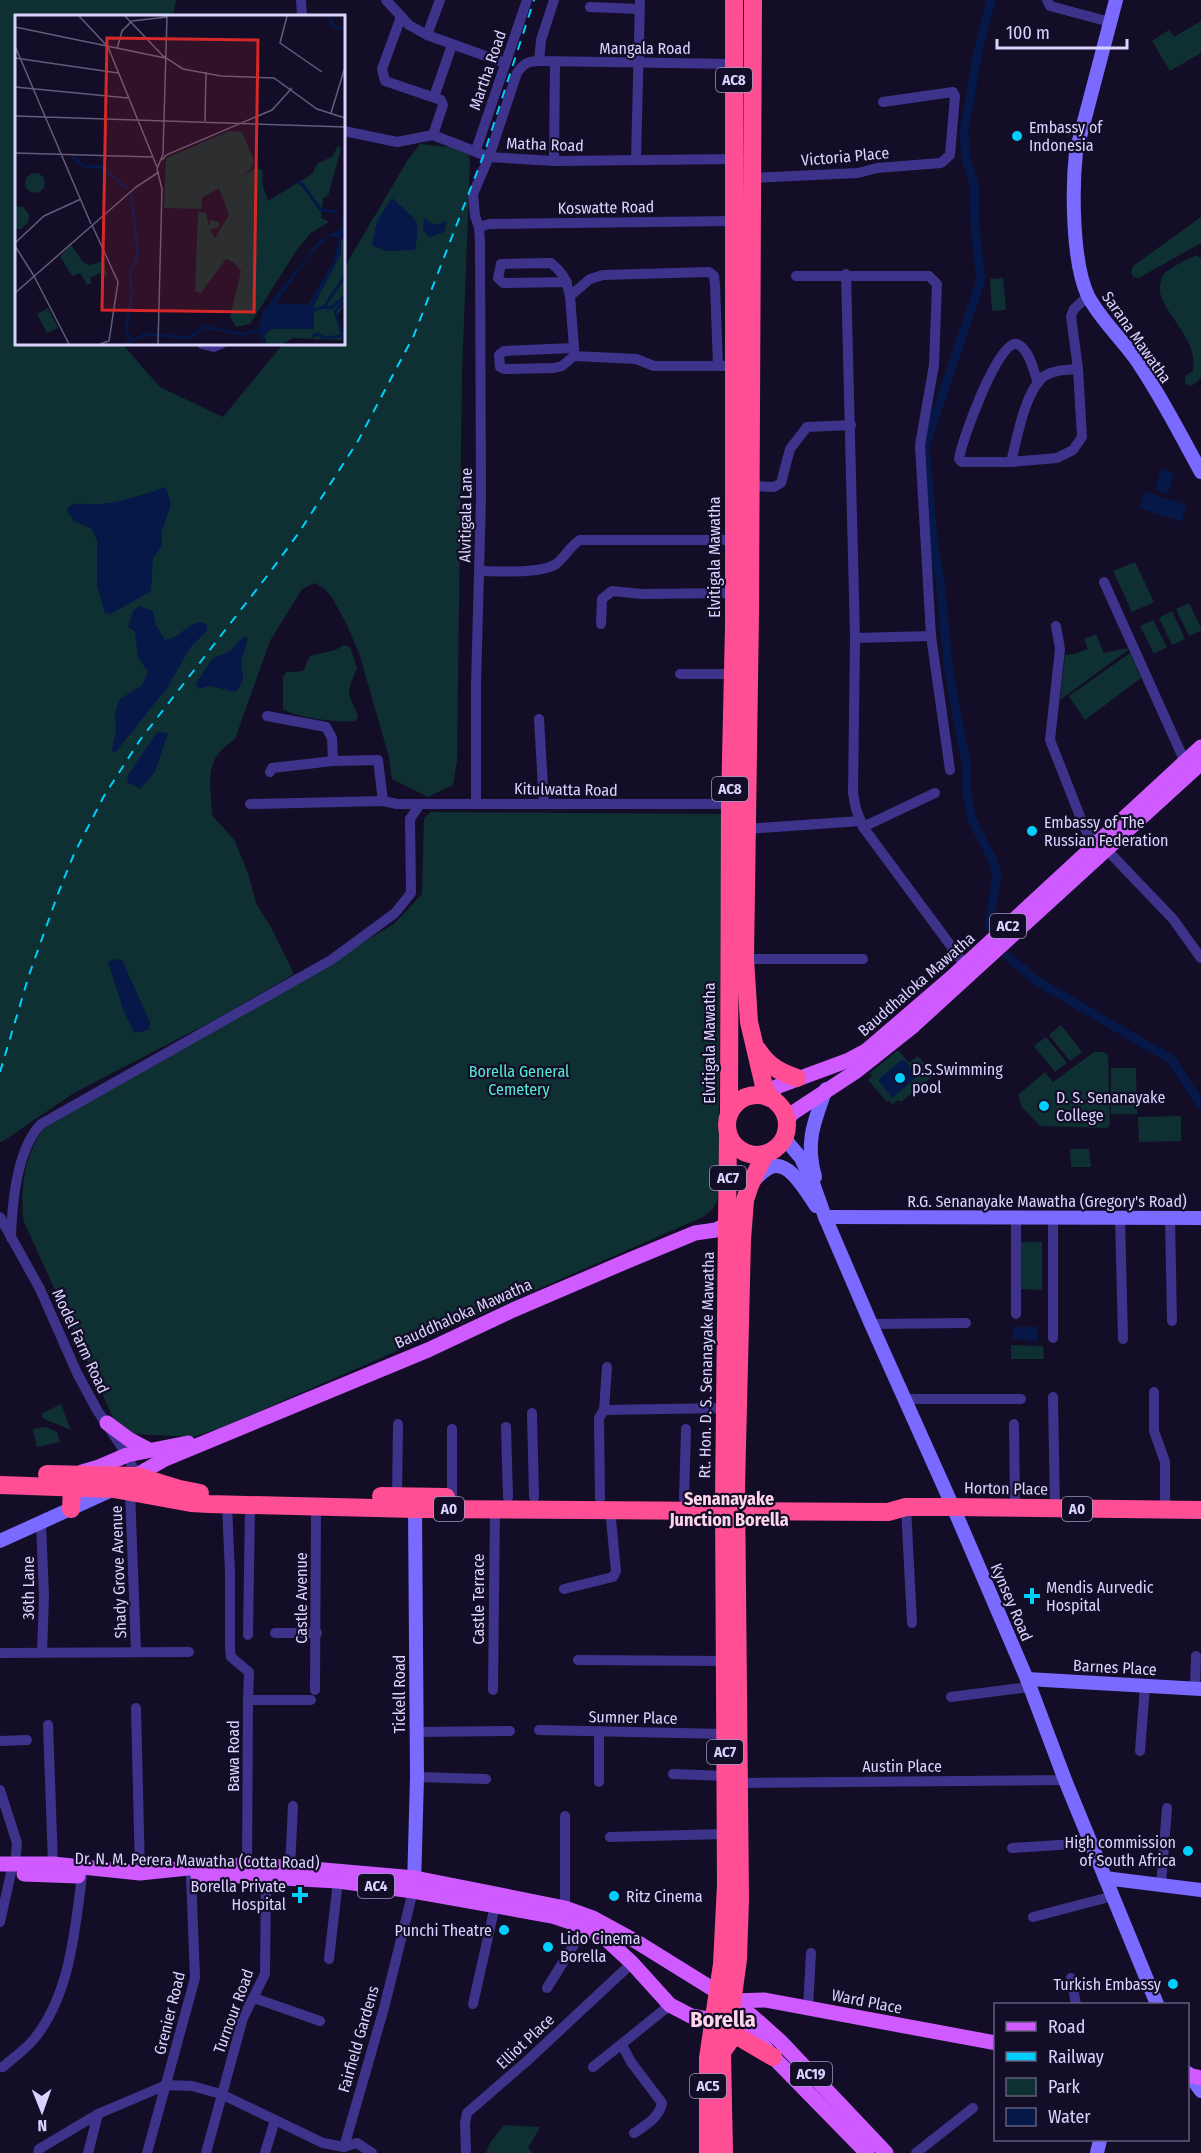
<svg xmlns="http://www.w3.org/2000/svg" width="1201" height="2153" font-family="'Fira Sans Condensed',sans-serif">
<rect width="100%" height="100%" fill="#130d27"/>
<!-- green -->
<g fill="#0f3032">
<path d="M0 0H176L173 16H16V344H122L160 387 223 417 283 344H344V268L407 161 420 144 468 149 470 163 462 373 457 760 453 785 428 797 392 779 389 757 359 653 347 625 333 599 325 589 315 583 302 589 270 641 235 739C202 761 211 780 212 815L235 841 249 876 256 903 272 929 294 974 218 1018 74 1093 2 1142H0Z"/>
<path d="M1201 21V53L1170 71 1152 41 1169 30 1174 37Z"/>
<path d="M1201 217V243L1139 278 1133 277 1131 272 1133 266Z"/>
<path d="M1196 255 1201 258V378L1193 385 1189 386 1185 383V376L1193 371C1198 341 1171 322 1161 296 1159 291 1160 278 1164 274 1171 266 1187 260 1196 255Z"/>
<path d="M1003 278 1006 310 992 311 990 279Z"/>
<path d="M1135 562 1154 602 1132 612 1113 571Z"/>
<path d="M1189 603 1201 628V631L1189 636 1176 609Z"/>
<path d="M1172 611 1185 639 1172 645 1159 618Z"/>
<path d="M1153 620 1167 647 1154 654 1140 626Z"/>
<path d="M1096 634 1104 653 1127 648 1128 650 1060 700 1065 655 1074 654 1088 649 1084 639Z"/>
<path d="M344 645 350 647 357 668 350 685 349 695 358 716 356 721C340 723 296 718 283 709V676L287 672C309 671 301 673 310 656L335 650Z"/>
<path d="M1130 653 1141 678 1085 720 1069 696Z"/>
<path d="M431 812 722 814 718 1199 713 1209 703 1217 223 1427 194 1437 135 1434 116 1424 24 1222C19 1191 25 1152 45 1127L394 924 422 894 424 818Z"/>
<path d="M1061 1025 1082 1052 1070 1061 1049 1035Z"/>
<path d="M1046 1037 1067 1063 1055 1072 1034 1046Z"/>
<path d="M898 1050 909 1063 918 1056 934 1075 901 1102 898 1100 892 1105 889 1100 887 1102 868 1080 872 1076 870 1073Z"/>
<path d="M1094 1052H1104L1108 1055 1110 1125 1107 1128 1040 1126 1022 1107 1018 1095 1045 1072 1053 1082Z"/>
<path d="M1111 1068H1136L1137 1114H1111Z"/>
<path d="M1181 1116V1141L1139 1142 1138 1117Z"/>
<path d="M1070 1149H1089L1091 1167H1071Z"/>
<path d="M1020 1242H1042V1290L1019 1289Z"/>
<path d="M1011 1345 1043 1346 1044 1359H1011Z"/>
<path d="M61 1404 71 1430 44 1419 41 1414Z"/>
<path d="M46 1427 57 1432 60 1442 37 1447 33 1429Z"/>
<path d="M504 2125 540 2127 528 2148 533 2153H486L490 2143Z"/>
</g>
<!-- water -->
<g fill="#051848">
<path d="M392 198C415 220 422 216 415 250L385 251 372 245 377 221Z"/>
<path d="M424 218 435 225 447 221 444 232 430 237 423 231Z"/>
<path d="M1161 469 1174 474 1168 494 1155 490Z"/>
<path d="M166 487 171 504 162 531V546L153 558 151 591 111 614 105 613 97 586V541L92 529 74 521 67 511 68 507C78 500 89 506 100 504 123 502 144 494 166 487Z"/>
<path d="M1145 491 1186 505 1182 522 1139 508Z"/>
<path d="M139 606 153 611 156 625 165 640C184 636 185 623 203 622L207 626V631L190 648 167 688 115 753 112 750 116 730 115 713 119 700 142 685 148 672 138 657 135 632 128 627 133 611Z"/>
<path d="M244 636 248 638C246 645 244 652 242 659 240 674 249 675 236 692L210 686 198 689 196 684 212 659 230 651Z"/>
<path d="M157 732 168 733 155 772 140 789 127 782 128 775Z"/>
<path d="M115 959 122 960 150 1022 149 1030 134 1033 123 1009 108 962Z"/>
<path d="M903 1059 918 1076 892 1098 878 1080Z"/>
<path d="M1014 1327H1038L1037 1341 1013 1339Z"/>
</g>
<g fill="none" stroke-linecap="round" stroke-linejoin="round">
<!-- canal -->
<g stroke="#051848" stroke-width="9">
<path d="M989 927 997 873 992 859 972 820 967 792V769L949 673 940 579 934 550 925 446 981 280 975 227 974 184 966 159 964 133 977 56 991 0"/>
<path d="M1008 957 1037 981 1172 1060 1201 1105"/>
</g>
<!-- street -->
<g stroke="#3e338a" stroke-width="10">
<path d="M301 0 302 16"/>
<path d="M386 0 409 25 427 35"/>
<path d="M440 0 427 35 505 63"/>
<path d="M1047 0 1050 6 1110 22"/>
<path d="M590 7 639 9"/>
<path d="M401 17 382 69 385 81 441 100 443 105 433 135"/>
<path d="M539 61 734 64"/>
<path d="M434 97 452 45"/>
<path d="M344 131 397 142 433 135 489 157 554 161 739 159"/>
<path d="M476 150 527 0"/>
<path d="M636 159 640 0"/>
<path d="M554 161 555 62"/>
<path d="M752 178 858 173 877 168 941 163 950 155 955 96 953 92 883 102"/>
<path d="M479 227 489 224 734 221"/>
<path d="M846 274 855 638 853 793 856 809 863 827 965 965"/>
<path d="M796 276H929L937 284 934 365 920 445 931 636 950 770"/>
<path d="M567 282 503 283 498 278 501 264 551 263C564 274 566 279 570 296"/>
<path d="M202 344 214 347 221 344"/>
<path d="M574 348 504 351 499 355 500 367 505 369 554 368 562 366 574 356V348L570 296 590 279 603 275 709 272 714 276 715 285 718 366"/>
<path d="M574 356 636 359 654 366H725"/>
<path d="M1038 383C1034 372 1029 348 1017 344 999 338 961 442 959 459L962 462H1011L1057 458 1073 450 1082 437 1078 369 1071 316 1074 309 1088 296"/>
<path d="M1011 462C1017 439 1024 395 1042 378 1051 370 1066 370 1078 369"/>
<path d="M749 486 774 487 781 483 790 449 807 427 851 425"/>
<path d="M479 571C497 571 541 574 556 564 565 557 570 546 580 540H733"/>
<path d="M1104 582 1185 762"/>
<path d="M601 624 602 599 612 591 641 594 734 593"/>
<path d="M1056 626 1060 649 1050 740 1085 829 1096 844"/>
<path d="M855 638 931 636"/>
<path d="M680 674H734"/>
<path d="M267 716 326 727 332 738 333 761"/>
<path d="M539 719 544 804"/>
<path d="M270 772 272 768 333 761 378 760 383 801"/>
<path d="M250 804 383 801 397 804H730"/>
<path d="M476 804V685L481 498 480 243 479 227 475 216 473 194 489 157 517 73C523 64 528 61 539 61L541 40 554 0"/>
<path d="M863 827 935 793"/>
<path d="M746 829 861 821"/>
<path d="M1106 849 1173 919 1201 958"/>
<path d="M745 959H863"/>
<path d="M1120 1216 1123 1339"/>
<path d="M0 1217 40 1289 77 1373 97 1410 127 1455 137 1476 130 1491 136 1651"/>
<path d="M1053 1217V1338"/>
<path d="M1170 1217 1172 1321"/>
<path d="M11 1238C12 1204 17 1149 41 1124L331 960 395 913 411 893 410 819 420 804"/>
<path d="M1016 1314V1217"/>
<path d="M871 1324 966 1323"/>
<path d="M1154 1392V1431L1165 1462V1510"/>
<path d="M1053 1397 1055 1509"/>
<path d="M904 1399H1021"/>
<path d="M604 1410 607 1367"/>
<path d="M532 1413 534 1497"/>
<path d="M1014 1424 1015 1507"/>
<path d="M506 1427 508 1497"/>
<path d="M452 1429V1497"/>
<path d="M397 1496 398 1424"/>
<path d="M600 1498 599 1418 604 1410 725 1408"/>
<path d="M684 1499 686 1429"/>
<path d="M227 1505 230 1573V1648L231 1657 249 1672 248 1700"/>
<path d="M906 1507 912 1623"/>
<path d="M41 1523 44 1597 42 1652"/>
<path d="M564 1589 613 1577 616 1571 610 1509"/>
<path d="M275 1633H317"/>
<path d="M248 1635 250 1505"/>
<path d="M0 1653 189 1652"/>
<path d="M578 1660 724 1661"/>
<path d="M1195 1688 1196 1656"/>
<path d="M315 1690 316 1506"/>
<path d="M493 1690 495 1508"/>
<path d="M951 1697 1029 1687"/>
<path d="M136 1708 140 1873"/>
<path d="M48 1725 53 1864"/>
<path d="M539 1730 725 1734"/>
<path d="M415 1732 510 1731"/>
<path d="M0 1741 27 1740"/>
<path d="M1140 1751 1145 1686"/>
<path d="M673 1774 725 1776"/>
<path d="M417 1777 486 1779"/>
<path d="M599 1782V1731"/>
<path d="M739 1783 1065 1780"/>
<path d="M0 1790 17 1843 15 1864"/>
<path d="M565 1816V1908"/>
<path d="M610 1837 725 1834"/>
<path d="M1012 1848 1090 1843"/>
<path d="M290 1867 293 1806"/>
<path d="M247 1871 248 1700H311"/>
<path d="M1161 1885 1167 1808"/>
<path d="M1033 1917 1113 1896"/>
<path d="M0 1922 11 1873"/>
<path d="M329 1959 338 1881"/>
<path d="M1071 1978 1076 2004"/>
<path d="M547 1988 585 1927"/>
<path d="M254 1998 320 2021"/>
<path d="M473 2004 495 1906"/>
<path d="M808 2008 811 1953"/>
<path d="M622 2045 631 2062 662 2103C659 2118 646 2125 634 2133"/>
<path d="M0 2067H3C13 2058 26 2049 34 2039 70 1995 75 1930 82 1876"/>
<path d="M593 2067 670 2005"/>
<path d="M344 2147 384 2008 413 1891"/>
<path d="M38 2153 39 2149 98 2114"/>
<path d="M88 2153 98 2114 166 2085 192 2086 221 2094 323 2143 344 2147 357 2143 372 2153"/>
<path d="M147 2153 195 1978 191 1876"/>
<path d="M206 2153 243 2018 265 1974 266 1877"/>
<path d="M265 2153 275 2120"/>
<path d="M466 2153 465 2123 467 2113 527 2061 632 1963"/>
<path d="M916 2153 973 2108"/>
</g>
<!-- secondary -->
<g stroke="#7a6aff" stroke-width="14">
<path d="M1116 0 1076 152C1072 189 1072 262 1088 296 1100 319 1120 337 1135 358 1160 394 1180 434 1201 472"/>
<path d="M784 1138 801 1158 814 1186 825 1217 871 1324 953 1507 1027 1679 1065 1780 1157 2004"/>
<path d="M815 1177C805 1142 814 1122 826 1089"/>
<path d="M754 1180C759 1176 763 1171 769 1168 788 1157 807 1193 816 1206"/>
<path d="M825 1217 1201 1218"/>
<path d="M0 1541 112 1490"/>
<path d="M1027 1679 1201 1689"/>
<path d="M1105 1878 1201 1890"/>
<path d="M414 1886 417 1777 415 1509"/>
<path d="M1188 2073 1201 2091"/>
<path d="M1097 2153 1100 2140"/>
</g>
<!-- primary -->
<g stroke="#cf5aff" stroke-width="15">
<path d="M770 1098 776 1087 849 1060 866 1051 951 978 1201 747"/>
<path d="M787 1123 791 1114 855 1072 913 1026 1201 763"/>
<path d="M107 1423 130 1440 147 1449"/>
<path d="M82 1472 99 1467 127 1455 188 1443"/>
<path d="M130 1479 165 1459 428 1350 513 1310 632 1259 695 1233 716 1230 727 1224 732 1216"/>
<path d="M0 1864H53L140 1873 217 1865 290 1867 415 1878 565 1908 593 1918 637 1942 732 2001 752 2016 780 2041 886 2153"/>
<path d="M24 1874 78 1876"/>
<path d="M198 1876H247L338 1881 413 1891 552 1916 585 1927 606 1939 632 1963 670 2005 691 2016 708 2019 730 2018 744 2023 773 2057 867 2153"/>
<path d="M732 2001 765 2000 996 2043"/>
<path d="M1188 2075 1201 2078"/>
</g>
<!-- highway -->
<g stroke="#ff4e94" stroke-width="18">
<path d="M753 0 750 612 745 959 749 1022 764 1086 770 1098"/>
<path d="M758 1050C768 1066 780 1072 797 1078"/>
<circle cx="757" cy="1125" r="30"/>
<path d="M729 1114 730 804 734 626V0"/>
<path d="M47 1474 137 1476 180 1489 200 1493"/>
<path d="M0 1485 114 1489 191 1503 209 1504 415 1509 888 1512 906 1507H953L1201 1510"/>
<path d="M381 1496 446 1497"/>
<path d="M71 1509 72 1487"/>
<path d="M722 2052 732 2038 739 2037 773 2057"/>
<path d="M708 2153V2058L722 1964 726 1885 724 1499 728 1133"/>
<path d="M724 2153 722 2053 730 2018 738 1959 740 1899 736 1487 742 1240 745 1200 750 1185 765 1154"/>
</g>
<!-- rail -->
<path stroke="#00cffe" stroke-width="2" stroke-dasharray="9 8" stroke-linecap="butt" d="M0 1072 29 975 59 891 74 854 104 796 140 740 267 576 298 534 358 441 414 335 484 154 534 0"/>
</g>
<!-- markers -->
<g fill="#00cffe" stroke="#130d27" stroke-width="2">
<circle cx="1017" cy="136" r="6"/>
<circle cx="1032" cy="831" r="6"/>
<circle cx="900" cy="1078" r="6"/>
<circle cx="1044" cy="1106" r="6"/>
<path d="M1029 1587h6v6h6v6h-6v6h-6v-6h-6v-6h6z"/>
<circle cx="1188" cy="1851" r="6"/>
<path d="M297 1886h6v6h6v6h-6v6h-6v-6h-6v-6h6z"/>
<circle cx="614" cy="1896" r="6"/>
<circle cx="504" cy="1930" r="6"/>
<circle cx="548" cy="1947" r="6"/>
<circle cx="1173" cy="1984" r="6"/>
</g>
<g text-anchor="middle" stroke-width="4.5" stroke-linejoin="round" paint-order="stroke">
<!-- shield labels -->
<g fill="#130d27" stroke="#9f98be" stroke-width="1.5">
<rect x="716" y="68" width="36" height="24" rx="4.5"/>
<rect x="712" y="777" width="36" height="24" rx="4.5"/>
<rect x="990" y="914" width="36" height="24" rx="4.5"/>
<rect x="710" y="1166" width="36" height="24" rx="4.5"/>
<rect x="434" y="1497" width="30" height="24" rx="4.5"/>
<rect x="1062" y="1497" width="30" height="24" rx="4.5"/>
<rect x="707" y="1740" width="36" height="24" rx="4.5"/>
<rect x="358" y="1874" width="36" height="24" rx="4.5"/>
<rect x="790" y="2062" width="42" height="24" rx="4.5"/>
<rect x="690" y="2074" width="36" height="24" rx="4.5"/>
</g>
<g font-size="15" font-weight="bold" fill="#dbd3ff">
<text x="734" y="85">AC8</text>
<text x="730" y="794">AC8</text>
<text x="1008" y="931">AC2</text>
<text x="728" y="1183">AC7</text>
<text x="449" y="1514">A0</text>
<text x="1077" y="1514">A0</text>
<text x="725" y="1757">AC7</text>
<text x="376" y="1891">AC4</text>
<text x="811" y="2079">AC19</text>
<text x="708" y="2091">AC5</text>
</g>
<!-- street labels -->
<g font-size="16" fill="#dbd3ff" stroke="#130d27">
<text x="645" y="54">Mangala Road</text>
<text transform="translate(487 70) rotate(-71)" y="6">Martha Road</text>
<text transform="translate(545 144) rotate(2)" y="6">Matha Road</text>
<text transform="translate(845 156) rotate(-5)" y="6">Victoria Place</text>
<text transform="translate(606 207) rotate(-1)" y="6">Koswatte Road</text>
<text transform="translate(1137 337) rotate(55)" y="6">Sarana Mawatha</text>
<text transform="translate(465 515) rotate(-89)" y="6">Alvitigala Lane</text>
<text transform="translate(714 557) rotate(-90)" y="6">Elvitigala Mawatha</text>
<text transform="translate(566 789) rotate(1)" y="6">Kitulwatta Road</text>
<text transform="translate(916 984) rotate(-41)" y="6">Bauddhaloka Mawatha</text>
<text transform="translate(709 1043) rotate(-90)" y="6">Elvitigala Mawatha</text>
<text x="1047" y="1207">R.G. Senanayake Mawatha (Gregory's Road)</text>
<text transform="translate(463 1313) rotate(-24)" y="6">Bauddhaloka Mawatha</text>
<text transform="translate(81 1341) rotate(65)" y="6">Model Farm Road</text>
<text transform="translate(706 1365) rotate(-89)" y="6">Rt. Hon. D. S. Senanayake Mawatha</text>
<text transform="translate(1006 1488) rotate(1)" y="6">Horton Place</text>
<text transform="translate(118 1572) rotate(-92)" y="6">Shady Grove Avenue</text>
<text transform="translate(28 1588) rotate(-90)" y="6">36th Lane</text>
<text transform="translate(301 1598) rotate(-90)" y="6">Castle Avenue</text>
<text transform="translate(478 1599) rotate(-90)" y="6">Castle Terrace</text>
<text transform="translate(1012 1602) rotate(67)" y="6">Kynsey Road</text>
<text transform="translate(1115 1667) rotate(3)" y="6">Barnes Place</text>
<text transform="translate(399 1694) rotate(-90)" y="6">Tickell Road</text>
<text transform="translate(633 1717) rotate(1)" y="6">Sumner Place</text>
<text transform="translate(233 1756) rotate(-90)" y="6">Bawa Road</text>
<text x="902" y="1772">Austin Place</text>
<text transform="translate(197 1860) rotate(1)" y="6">Dr. N. M. Perera Mawatha (Cotta Road)</text>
<text transform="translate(867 2001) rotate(11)" y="6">Ward Place</text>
<text transform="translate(233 2011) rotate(-70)" y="6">Turnour Road</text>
<text transform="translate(169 2013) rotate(-76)" y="6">Grenier Road</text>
<text transform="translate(358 2039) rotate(-74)" y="6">Fairfield Gardens</text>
<text transform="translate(525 2041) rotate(-43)" y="6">Elliot Place</text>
</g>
<!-- poi labels -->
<g font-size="16" fill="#dbd3ff" stroke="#130d27" text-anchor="start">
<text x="1029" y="133">Embassy of<tspan x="1029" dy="18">Indonesia</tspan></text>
<text x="1044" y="828">Embassy of The<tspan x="1044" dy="18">Russian Federation</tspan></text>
<text x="912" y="1075">D.S.Swimming<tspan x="912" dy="18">pool</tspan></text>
<text x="1056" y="1103">D. S. Senanayake<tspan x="1056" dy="18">College</tspan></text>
<text x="1046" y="1593">Mendis Aurvedic<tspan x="1046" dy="18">Hospital</tspan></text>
<text x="1176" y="1848" text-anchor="end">High commission<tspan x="1176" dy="18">of South Africa</tspan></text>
<text x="286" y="1892" text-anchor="end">Borella Private<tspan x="286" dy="18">Hospital</tspan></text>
<text x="626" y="1902">Ritz Cinema</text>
<text x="492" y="1936" text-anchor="end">Punchi Theatre</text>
<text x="560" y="1944">Lido Cinema<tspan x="560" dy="18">Borella</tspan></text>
<text x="1161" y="1990" text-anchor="end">Turkish Embassy</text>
</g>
<!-- park labels -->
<g font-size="16" fill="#53ebd2" stroke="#130d27">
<text x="519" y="1077">Borella General<tspan x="519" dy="18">Cemetery</tspan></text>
</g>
<!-- neighbourhood labels -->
<g font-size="18" font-weight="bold" fill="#ffd5ec" stroke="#130d27">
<text x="729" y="1505">Senanayake<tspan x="729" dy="21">Junction Borella</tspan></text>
</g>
<!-- district labels -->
<g font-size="22" font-weight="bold" fill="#ffd5ec" stroke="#130d27">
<text x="723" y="2027">Borella</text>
</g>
</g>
<!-- overview -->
<g transform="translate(15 15)">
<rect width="330" height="330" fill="#130d27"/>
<path d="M214 116 227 117 239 145 237 153 226 161 241 153 248 155 247 168 253 186 297 159 302 149 318 141 323 130 326 134 313 181 308 183 306 203 314 207 296 218 283 233 235 309 221 312 215 302 226 256 219 248 211 244 186 278 180 276 183 197 191 198 194 212 195 205 204 207V212L195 215 200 223 214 200 204 173 187 183 186 194 149 193 151 143ZM10 168a10 10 0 1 1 20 0a10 10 0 1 1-20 0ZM0 191 8 192 14 199 13 208 6 214H0ZM330 223V287L323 300 329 322 325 325 278 323 267 329H252L249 321 256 314 299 290 326 238V224ZM56 230 68 247 75 250 89 246 92 260 88 262 85 258 75 263 77 268 72 270 65 258 57 261 45 241ZM33 293 43 313 32 318 22 299Z" fill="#0f3032"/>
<path d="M330 177V223L325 224 326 238 299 290V314H256L248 322 251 329H247L243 314 248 297 304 226 326 214ZM314 221 324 222 319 245 293 290 261 288 293 242Z" fill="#051848" fill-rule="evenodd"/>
<path fill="none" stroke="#051848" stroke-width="3" d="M314 1 318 11 330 15M57 141 68 151 87 152 113 174M280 166 287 169 306 195 323 197M309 292 316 293 330 281M299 295 309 292 330 261M297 322 302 319 310 323 328 321 320 296 330 286M115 324 111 316 117 278 115 260 123 239 116 178M110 329 131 319 174 323 190 312 226 319 244 316"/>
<path fill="none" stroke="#635c7d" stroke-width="1.5" d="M64 1 93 32 142 152M110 1 148 41 168 54 206 61 259 63 302 94 330 103M272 1 265 28 307 57M0 12 150 43M0 31 76 209M102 34 107 16 117 6 152 2M0 43 103 58M0 72 113 83M316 98 330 52M0 101 330 112M190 106 191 57M0 138 137 142M147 145 151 140 257 95 277 73M77 210 103 267 94 326 85 329M0 228 29 201 66 184M0 231 19 261M19 261 54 329M0 278 121 172 144 157M143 329 147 174 142 154 148 139 152 1"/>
<path fill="#d62828" fill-opacity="0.15" stroke="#d62828" stroke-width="3" d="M92 23 243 25 239 297 87 295Z"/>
<rect width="330" height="330" fill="none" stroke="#dbd3ff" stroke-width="3"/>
</g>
<!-- legend -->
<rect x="994" y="2003" width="195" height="138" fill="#130d27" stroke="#635c7d" stroke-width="1.5"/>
<rect x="1006" y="2022" width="30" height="9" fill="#cf5aff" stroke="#635c7d" stroke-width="1.5"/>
<text x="1048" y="2033" font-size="18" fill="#dbd3ff">Road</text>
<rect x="1006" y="2052" width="30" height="9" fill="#00cffe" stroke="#635c7d" stroke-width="1.5"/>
<text x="1048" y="2063" font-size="18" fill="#dbd3ff">Railway</text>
<rect x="1006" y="2078" width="30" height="18" fill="#0f3032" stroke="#635c7d" stroke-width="1.5"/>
<text x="1048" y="2093" font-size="18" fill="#dbd3ff">Park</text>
<rect x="1006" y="2108" width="30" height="18" fill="#051848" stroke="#635c7d" stroke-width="1.5"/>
<text x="1048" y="2123" font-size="18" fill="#dbd3ff">Water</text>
<!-- north arrow -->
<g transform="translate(42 2111) rotate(179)" stroke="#130d27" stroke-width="4.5" paint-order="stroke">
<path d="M0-4.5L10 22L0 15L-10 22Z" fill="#dbd3ff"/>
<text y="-9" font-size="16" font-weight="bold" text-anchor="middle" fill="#dbd3ff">N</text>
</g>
<!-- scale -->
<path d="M997 39v9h130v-9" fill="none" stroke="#dbd3ff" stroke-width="3"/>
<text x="1006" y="39" font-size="18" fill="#dbd3ff" stroke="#130d27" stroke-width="4.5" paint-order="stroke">100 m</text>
</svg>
